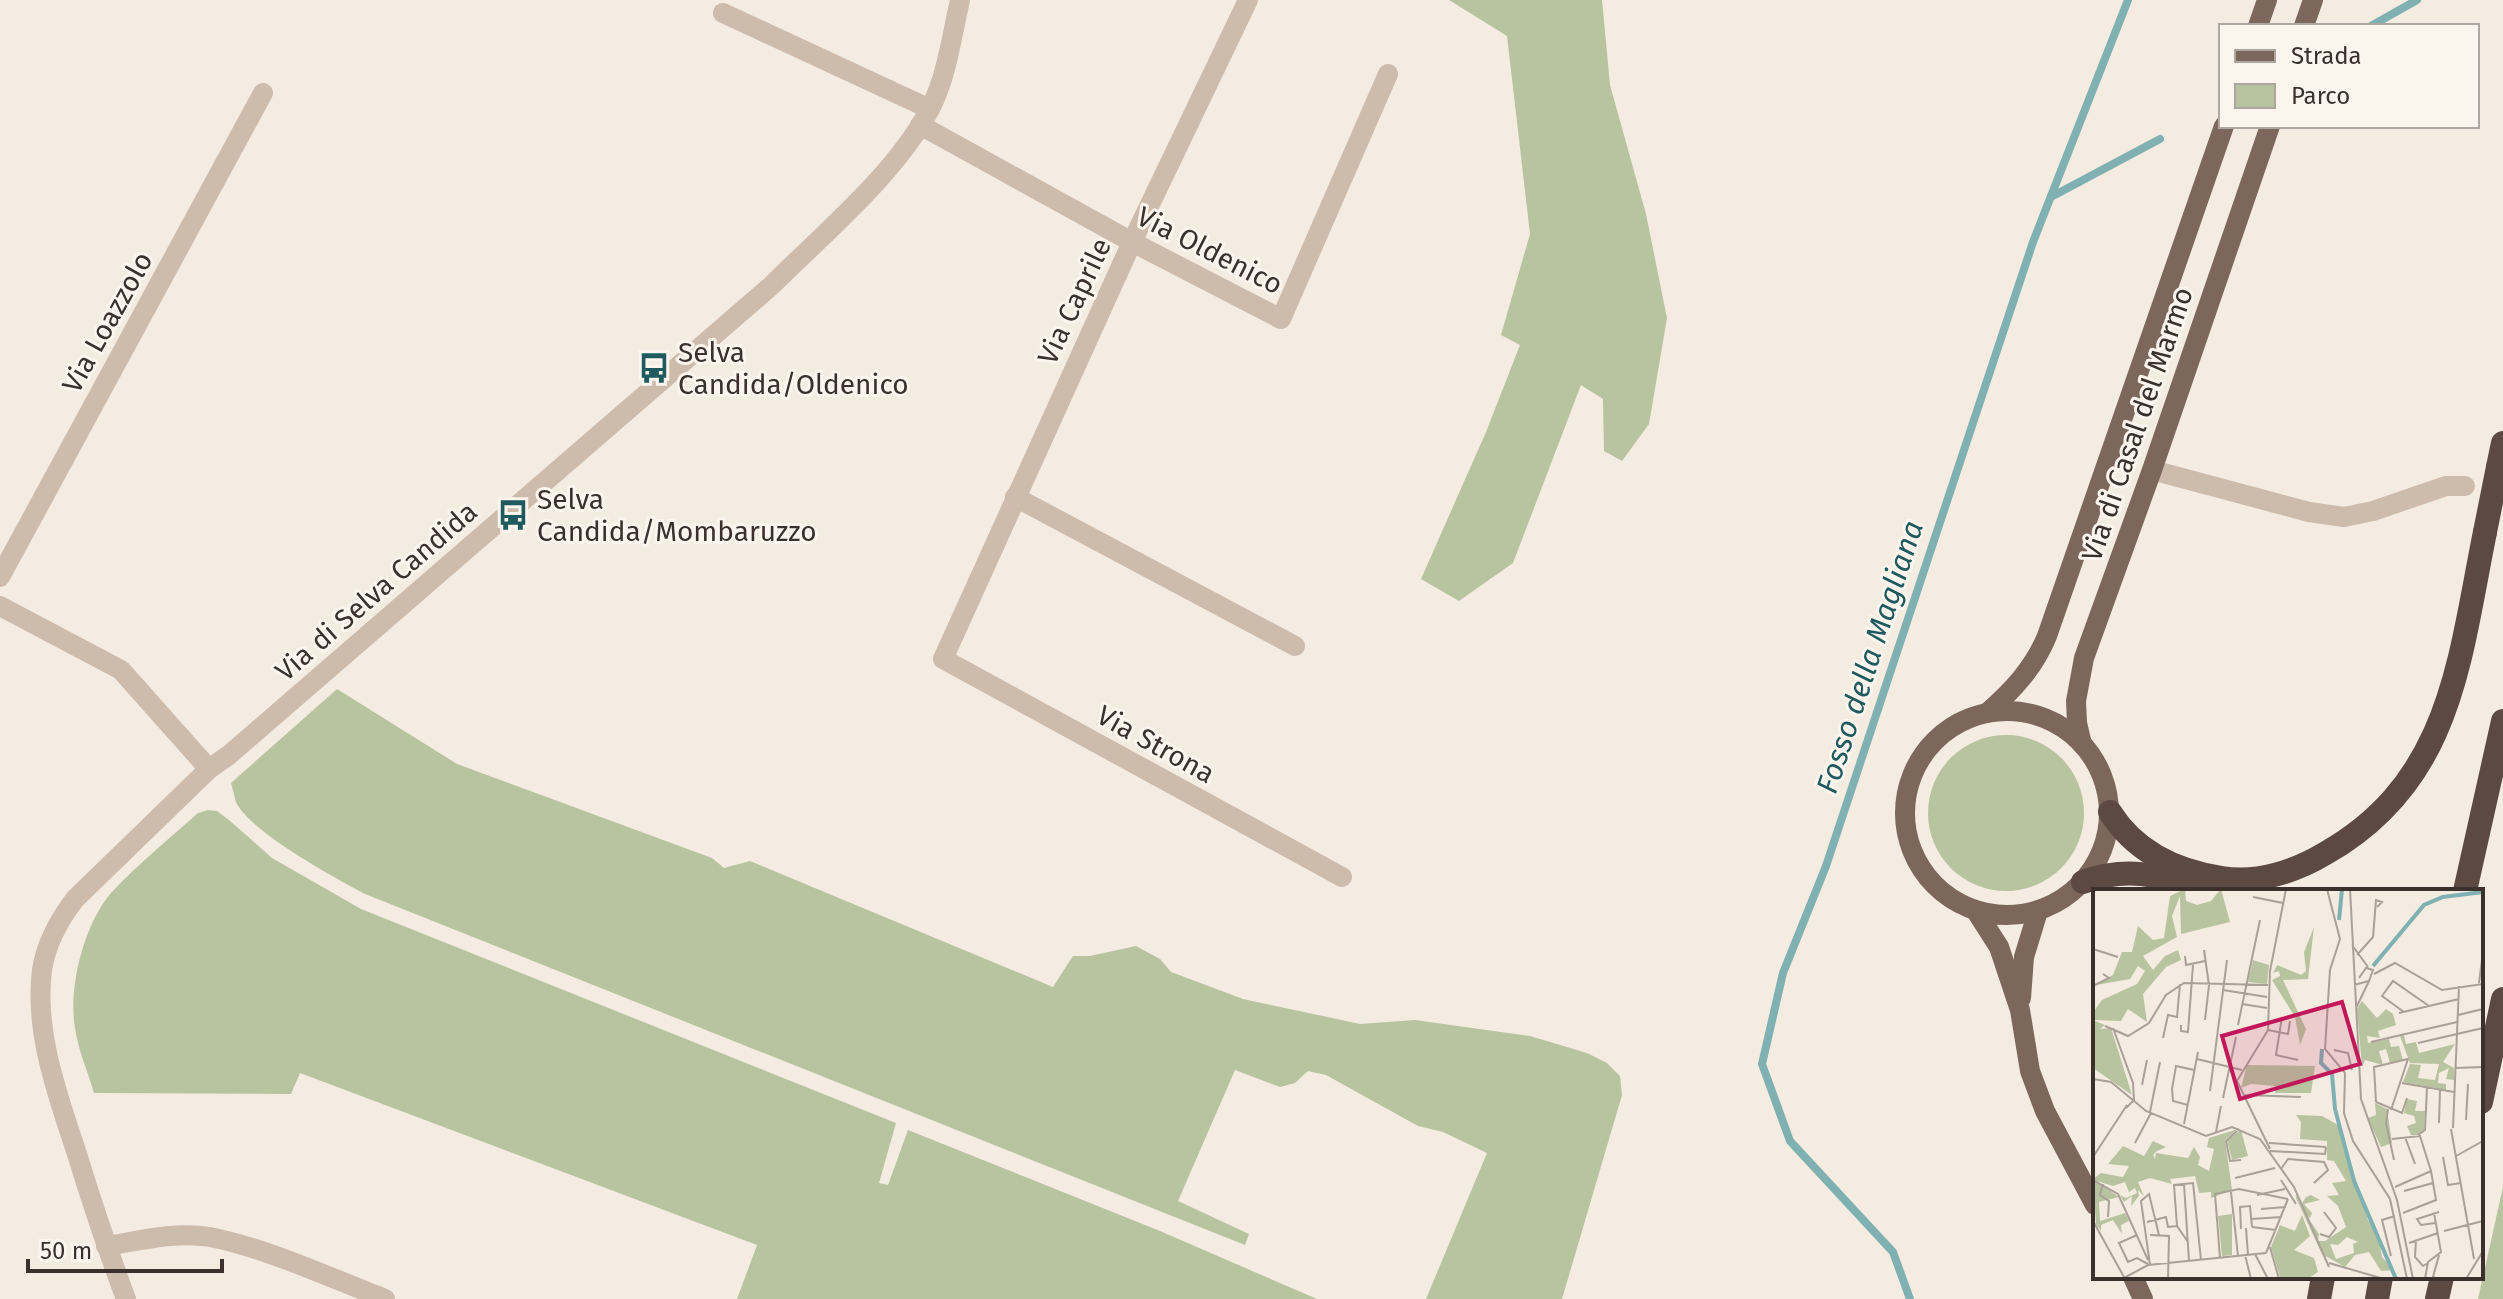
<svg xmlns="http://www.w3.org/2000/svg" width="2503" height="1299" font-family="'Fira Sans',sans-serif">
<rect width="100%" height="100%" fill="#f4ebe1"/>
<!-- green -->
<g fill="#b8c4a0">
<path d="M1449 0H1602L1610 85 1646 214 1667 318 1649 424 1622 461 1604 451 1603 399 1581 385 1513 563 1459 601 1421 579 1486 432 1520 345 1501 335 1530 234 1507 36Z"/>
<path d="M337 689 457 764 712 858 724 868 750 861 1053 987 1073 956H1090L1136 946 1160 959 1171 972 1243 999 1360 1024 1415 1020 1530 1036 1587 1053 1607 1063 1620 1076 1622 1095 1562 1299H1426L1487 1153 1443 1132 1418 1126 1326 1075 1308 1071 1295 1083 1280 1087 1235 1070 1178 1201 1249 1234 1245 1245 365 894C335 878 249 831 236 802 234 796 233 789 231 783Z"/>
<circle cx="2006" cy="813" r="78"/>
<path d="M208 810 217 811 229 820 272 858 361 909 896 1123 879 1183 888 1185 908 1130 1160 1231 1317 1299H737L757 1245 300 1073 291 1094 94 1093C88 1072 78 1050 75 1028 68 988 84 924 111 893 137 865 169 839 198 813Z"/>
<path d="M2503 1187V1299H2478Z"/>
</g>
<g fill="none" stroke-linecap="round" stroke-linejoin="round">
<!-- stream -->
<g stroke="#7fb0b2" stroke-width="8">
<path d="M2371 26 2417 0"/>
<path d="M2051 197 2160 139"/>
<path d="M1910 1299 1893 1252 1790 1141 1762 1064 1783 973 1826 866 2033 242 2128 0"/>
</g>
<!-- minor -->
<g stroke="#cdbbac" stroke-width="20">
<path d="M1248 0 1132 242 943 659 1342 877"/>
<path d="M723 13 930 109"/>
<path d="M920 125 1132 242 1281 319 1388 74"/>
<path d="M2152 470 2309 512 2344 517 2373 511 2446 486H2465"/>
<path d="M1015 497 1295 646"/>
<path d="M0 577 263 93"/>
<path d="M0 606 121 670 209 769"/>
<path d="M106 1246C139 1241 176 1231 210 1237 266 1248 331 1278 385 1299"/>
<path d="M126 1299C108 1251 92 1203 77 1154 58 1096 34 1032 42 970 46 943 59 920 75 899L209 769 229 755 771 286C823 234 897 173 931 107 947 75 952 35 960 0"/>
</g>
<!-- major -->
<g stroke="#7d675c" stroke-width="20">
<path d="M2258 26 2267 0"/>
<path d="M2304 26 2313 0"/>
<circle cx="2007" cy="813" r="102"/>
<path d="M1987 713C2012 691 2034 668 2047 636L2224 126"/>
<path d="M2082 744 2077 723 2076 701 2084 658 2152 470 2270 126"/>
<path d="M1976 911 1999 947 2020 1010 2030 1071 2045 1111 2095 1205"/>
<path d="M2021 998 2024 957 2038 911"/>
<path d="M2133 1277 2143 1299"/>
</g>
<!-- highway -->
<g stroke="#5c4a42" stroke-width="24">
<path d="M2498 467 2503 443"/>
<path d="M2110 812C2135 852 2176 871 2222 878 2258 884 2296 871 2326 853 2452 781 2459 660 2485 532"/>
<path d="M2083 882C2125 867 2158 873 2198 891"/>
<path d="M2465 891 2503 721"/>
<path d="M2481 1102 2503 999"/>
<path d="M2319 1299 2323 1277"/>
<path d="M2377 1299 2381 1277"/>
<path d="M2437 1299 2442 1277"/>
</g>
<!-- highway-bridge -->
<path stroke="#5c4a42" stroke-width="24" d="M2485 532 2498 467"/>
</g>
<!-- icons -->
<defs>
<symbol id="bus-bare" viewBox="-9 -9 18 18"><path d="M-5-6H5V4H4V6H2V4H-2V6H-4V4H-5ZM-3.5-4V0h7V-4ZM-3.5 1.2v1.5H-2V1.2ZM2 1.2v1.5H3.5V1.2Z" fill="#1f5a5e" stroke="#fbf5ee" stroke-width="2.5" paint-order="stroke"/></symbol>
</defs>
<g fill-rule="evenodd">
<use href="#bus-bare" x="632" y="346" width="44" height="44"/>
<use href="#bus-bare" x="491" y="493" width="44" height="44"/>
</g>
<g text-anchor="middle" stroke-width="6" stroke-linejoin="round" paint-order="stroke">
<!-- street labels -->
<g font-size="28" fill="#3b302b" stroke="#fbf5ee">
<text transform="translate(1210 250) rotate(27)" y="10">Via Oldenico</text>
<text transform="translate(1074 301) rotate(-65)" y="10">Via Caprile</text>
<text transform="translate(107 322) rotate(-61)" y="10">Via Loazzolo</text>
<text transform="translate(2137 424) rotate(-71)" y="10">Via di Casal del Marmo</text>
<text transform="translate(376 591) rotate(-41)" y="10">Via di Selva Candida</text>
<text transform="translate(1156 744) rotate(29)" y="10">Via Strona</text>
</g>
<!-- poi labels -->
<g font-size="28" fill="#3b302b" stroke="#fbf5ee" text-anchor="start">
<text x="678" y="362">Selva<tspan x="678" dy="32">Candida/Oldenico</tspan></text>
<text x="537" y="509">Selva<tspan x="537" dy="32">Candida/Mombaruzzo</tspan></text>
</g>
<!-- water labels -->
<g font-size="30" font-style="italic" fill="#1f5a5e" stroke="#fbf5ee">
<text transform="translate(1870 657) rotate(-72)" y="10">Fosso della Magliana</text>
</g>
</g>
<!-- overview -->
<g transform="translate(2093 889)">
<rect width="390" height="390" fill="#f4ebe1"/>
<path d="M92 0 93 12 104 16 118 12 128 0 137 33 88 45 87 7 79 27 84 48 50 67 60 81 72 67 85 61 88 71 73 78 50 105 54 133 35 120 28 132 0 131 12 136 7 140 18 139 39 206 0 179V123L9 111 44 95 52 82 45 77 37 90 3 96 20 86 29 63H39L45 37 60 51 71 49 77 7ZM221 38 215 90 190 91 213 140 207 156 202 128 179 91 187 87 186 82 180 84 184 76 208 86 213 82 211 63ZM160 71 176 76 174 95 155 93ZM269 112 284 129 293 120 300 125 303 136 285 142 287 149 274 147 275 154 296 150 298 158 306 157 310 171 297 174 293 160 286 162 290 176 272 171 269 178 264 120ZM311 146 313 155 323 153 326 164 362 155 350 173 361 179V191L353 190 356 179 346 184 345 194 353 195V201L310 193 317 175 328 176 325 189 342 191 346 175 317 174 307 147ZM154 176 222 177 218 204H182V197L158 195 148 199ZM314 210 324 212 322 222H332L331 241 325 246H318L314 237 323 234 321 227 311 224ZM282 214 294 220 299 254 288 258 275 229 283 226ZM203 226 229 227 247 237 275 331 285 346 289 368 301 381 288 382 276 363 262 366 252 378 229 365 204 311 203 309 204 304 208 316 213 308 218 306 227 311 211 315 219 324 217 329 213 326 226 345 225 352H232L253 338 245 317 234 307 246 306 239 294 253 292 241 272 234 271V252L207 250 208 233ZM254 348 265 353 260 355 261 364 243 370 237 355 245 356ZM145 240 132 251 139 301 118 309V303L106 304 102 287 77 290 79 295 57 289 45 293 51 307 45 301 46 307 38 317 39 307 31 313 27 306 33 309 44 304 42 299 36 303 32 293 20 297 4 292 26 308 6 313 7 332 32 324 36 332 28 336 29 345 20 331 8 336V342L3 335 0 290 8 284 30 288 36 277 15 275 30 257 51 267 60 252 73 258 64 262 60 266 62 270 63 264 95 269 101 258 107 268 105 276 116 282 121 260 114 258 116 249ZM148 241 155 267 139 271 134 251ZM139 325V366L129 367 125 327ZM209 326 217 347 201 361 221 369 225 383 216 389 187 388 178 358 187 336 202 342Z" fill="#b8c4a0" fill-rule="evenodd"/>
<path fill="none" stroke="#7fb0b2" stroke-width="4" d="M246 31 249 0M280 77 331 16 350 8 390 3M229 160 228 174 239 185 242 220 261 292 303 390"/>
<path fill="none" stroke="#aaa098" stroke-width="2" d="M234 0 247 50 237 81 232 160 252 184 251 224 260 252 297 310 314 390M257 0 268 210 304 311 320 390M160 8 190 14M259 56 275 78M0 60 25 68M111 61 116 96 112 131M264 66 280 48 283 11 289 13 284 18M92 67 93 76 112 72M281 85 302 74 349 101 390 95M386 94 390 63M261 96 276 92 280 81 273 79 266 89M0 97 16 89 10 85M130 101 174 108M149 115 174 119M263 119 277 90M311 123 289 107 300 92 336 117M306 124 366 110M365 126 390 120M189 128 183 166 205 171M88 136V142L95 143 100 76M145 136 167 31M12 137 35 147 56 134 73 106 91 94 175 96M20 139 40 194 41 211 33 219M175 141 195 145 197 132M70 149 75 126 84 128 87 95M278 153 364 133M325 154 390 139M241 161 255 164 259 181M104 170 149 181M362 179 390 178M0 190 18 193 53 222 113 247 139 238 167 250 201 298 236 378M309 194 361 203M49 196 54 171M117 202 134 71M151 206 208 208M130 209 143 148M283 213 281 178 315 170 298 221M283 213 309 224 314 209M95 216 80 212 79 200 83 177 101 181M295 220 293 234 301 271M57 223 67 173M373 231 375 195M346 234 347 201M91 235 105 163M360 239 366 97M146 240 133 252 137 272 148 271M358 240 381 370M123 243 128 217M325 246 332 241 334 199M312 248 322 275M299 250 327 247 338 282M42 254 58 224M176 254 233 258M177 260 144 192 175 141 177 82 193 0M177 262 232 265 233 258M363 267 390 252M0 268 34 216M350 268 355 296 368 294M188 280 195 270 231 273 235 281 221 294M142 289 182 279M0 291 25 305 55 371M188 291 203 315M10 295 7 306 16 312 15 328M91 295 96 372M302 298 338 282 343 311 310 324M311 302 340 294M138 303 145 367M164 306 192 300M168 320 193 318M158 330 189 328M0 332 31 388M54 333 73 328 75 338 84 337 95 353M342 334 328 336 324 330 346 323M84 337 81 296 100 294 108 371M159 338 183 341M153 339 155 366M148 340 147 318 157 317 159 338M351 342 390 332M227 345 236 348 243 339 231 323M44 346 26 354 35 373 44 369 55 375M57 346 76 347 75 390M323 351 322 368 330 377 335 374M316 354 345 344M177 358 186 390M173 364 195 310M162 365 175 390M152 366 158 390M298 367 289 331 302 327M127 369 122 305 146 300 195 310M236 374 291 390M57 376 48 312 56 305 66 346M29 390 55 376 173 364M332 390 335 373 348 363 341 324M344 390 340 388 346 366M373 390 390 362"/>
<path fill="#c2185b" fill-opacity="0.15" stroke="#c2185b" stroke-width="4" d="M249 113 267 175 147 210 129 147Z"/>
<rect width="390" height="390" fill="none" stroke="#3b302b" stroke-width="4"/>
</g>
<!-- legend -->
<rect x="2219" y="24" width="260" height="104" fill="#fbf5ee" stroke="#aea6a0" stroke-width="2"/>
<rect x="2235" y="50" width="40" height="12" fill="#7d675c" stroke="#aea6a0" stroke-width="2"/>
<text x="2291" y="64" font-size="24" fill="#3b302b">Strada</text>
<rect x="2235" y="84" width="40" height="24" fill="#b8c4a0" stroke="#aea6a0" stroke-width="2"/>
<text x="2291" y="104" font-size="24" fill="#3b302b">Parco</text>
<!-- scale -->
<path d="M28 1259v12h194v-12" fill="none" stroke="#3b302b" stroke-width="4"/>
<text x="40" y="1259" font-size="24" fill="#3b302b" stroke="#fbf5ee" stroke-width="6" paint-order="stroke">50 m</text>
</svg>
